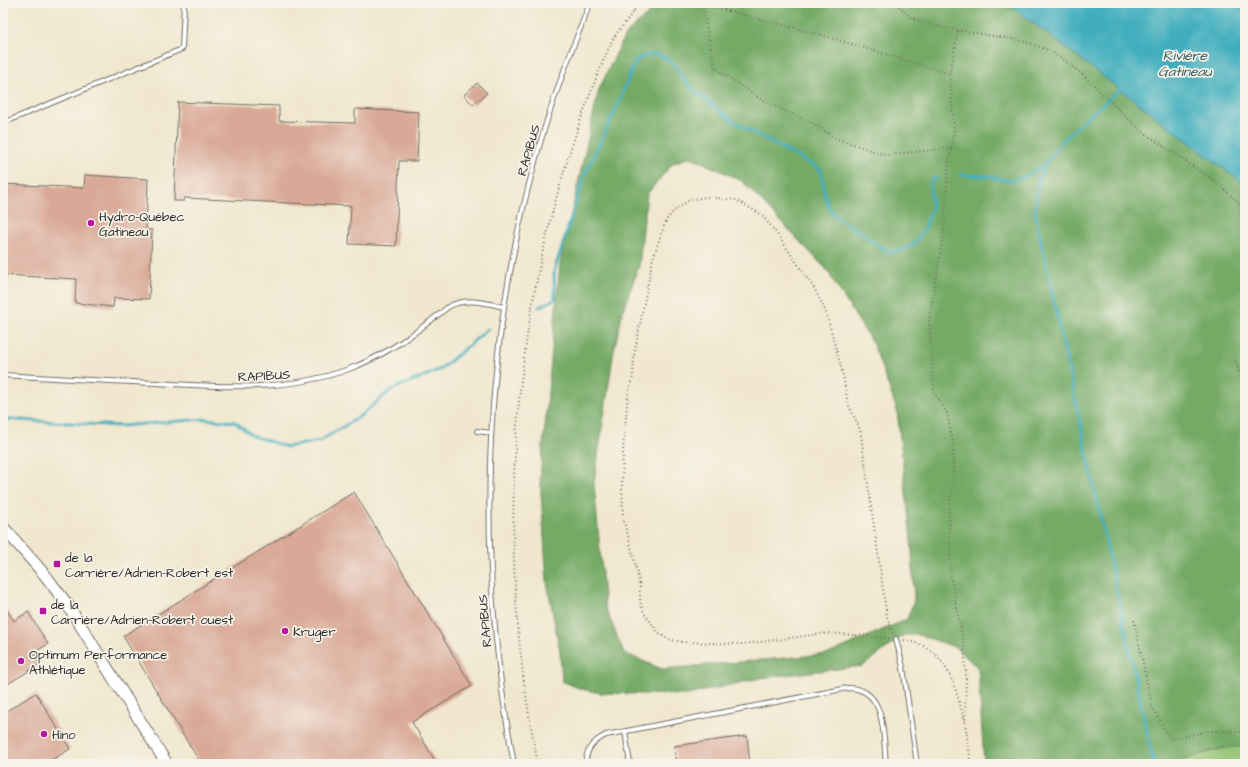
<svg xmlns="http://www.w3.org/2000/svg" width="1248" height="767" font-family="'Architects Daughter',sans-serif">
<rect width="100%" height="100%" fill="#f7f3e8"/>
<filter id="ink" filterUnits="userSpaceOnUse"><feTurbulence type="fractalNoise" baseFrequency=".025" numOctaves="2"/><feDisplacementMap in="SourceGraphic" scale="8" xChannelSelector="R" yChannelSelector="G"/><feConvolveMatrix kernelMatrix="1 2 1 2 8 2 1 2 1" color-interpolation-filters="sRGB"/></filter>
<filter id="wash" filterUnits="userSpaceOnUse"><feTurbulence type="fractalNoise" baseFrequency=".012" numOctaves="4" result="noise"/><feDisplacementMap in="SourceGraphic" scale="16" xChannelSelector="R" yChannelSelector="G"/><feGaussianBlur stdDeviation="0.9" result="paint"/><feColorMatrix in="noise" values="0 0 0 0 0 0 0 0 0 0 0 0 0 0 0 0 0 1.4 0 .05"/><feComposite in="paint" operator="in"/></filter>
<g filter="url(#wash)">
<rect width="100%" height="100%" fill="#f0e7ce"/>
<!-- green -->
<path fill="#92c475" stroke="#5e7850" d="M1233 746 1245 747V764H1175L1192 757Z"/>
<!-- forest -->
<path fill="#75aa66" stroke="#506a48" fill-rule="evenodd" d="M660 3H1007L1245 185V747C1222 745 1196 755 1175 764H984L978 668 955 647 916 634 904 635 863 666 760 678 687 695 600 693 581 689 562 681 560 652 547 582 540 478 560 264 599 89 625 35ZM691 157 742 181 826 269 873 344 897 410 912 549 914 601 907 619 828 654 662 669 624 653 605 607 594 483 614 350 623 310 639 266 647 194 673 163Z"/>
<!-- water -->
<path fill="#40aebe" stroke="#366c74" d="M1007 3H1245V185Z"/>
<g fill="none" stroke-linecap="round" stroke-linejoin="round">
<!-- stream -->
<g stroke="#40aebe" stroke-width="3">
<path d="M1120 89C1095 112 1064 134 1046 163 1037 178 1037 196 1035 213L1154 764"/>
<path d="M961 175 987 176 1011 181 1024 177 1046 163"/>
<path d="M539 307 555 299 554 272 585 174 616 109 635 62 641 57 656 54 670 60 691 88 733 121 820 169C826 187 821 201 836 216L887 251H901L915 243 925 228 932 208 930 184 933 179 937 178"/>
<path d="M3 419 121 426 204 419 235 422 253 436 287 447 320 441 359 417 391 390 441 369 488 329"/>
</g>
</g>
<g id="blocks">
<!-- building -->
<g fill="#d9a896">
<path d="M477 83 487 93 473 105 464 95Z"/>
<path d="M178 102 279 106V121L355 123V109L419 112 417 161H399L396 246 349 244 351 206 184 198V201H174Z"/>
<path d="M85 175 148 179 146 230H152L149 299 114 298 113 307 75 303 76 279 3 275V184L84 188Z"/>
<path d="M354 492 472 686 412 722 437 764H201L123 636Z"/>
<path d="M3 604 14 621 28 612 48 644 33 653 40 664 3 687Z"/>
<path d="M36 693 70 749 45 764H3V713Z"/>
<path d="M747 736 750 764H676L674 746Z"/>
</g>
</g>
</g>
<g filter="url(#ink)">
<use href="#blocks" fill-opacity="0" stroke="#706d64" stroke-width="1"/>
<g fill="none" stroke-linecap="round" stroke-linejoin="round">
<defs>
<g id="service">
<path d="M3 123 182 49 184 3"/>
<path d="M3 375C54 378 106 381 157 383 223 387 286 392 349 369 387 355 417 332 448 307 465 297 486 303 504 307"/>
<path d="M477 431 491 433"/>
<path d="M896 639 903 667 917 764"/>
<path d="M625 731 630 764"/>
<path d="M514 764C476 562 481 356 536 158 550 105 570 54 590 3"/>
<path d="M586 764C585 749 594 741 606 735L848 688C887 688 883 736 886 764"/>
</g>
<path id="tertiary" d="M3 527 45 575 69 607 167 764"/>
</defs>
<!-- service casing -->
<use href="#service" stroke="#706d64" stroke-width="6"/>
<!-- tertiary casing -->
<use href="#tertiary" stroke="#706d64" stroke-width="13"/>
<!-- path -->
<g stroke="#706d64" stroke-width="2" stroke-dasharray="1 3" stroke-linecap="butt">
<path d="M697 3 822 35 950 74"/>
<path d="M896 3 912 18 940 27 1023 41 1051 51 1080 72 1140 130 1219 184 1245 209"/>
<path d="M702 4 715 68 762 100 816 125 835 138 885 155 952 148"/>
<path d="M958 31 950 74 954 130 948 169 944 231 929 318 934 392 947 413 953 443V479L949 513 951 578 964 645 966 676 965 722 971 764"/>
<path d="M1234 356 1245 389"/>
<path d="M1245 521 1242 524 1245 527"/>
<path d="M1134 620 1152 706 1170 739 1210 731 1245 732"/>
<path d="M889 638 827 633 744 644 682 642 667 639 658 632 644 613 640 602V587L634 558 623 518 622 485 623 449 628 395 633 376 634 355 653 258 666 220 674 211 689 200 706 197 736 200 762 215 777 234 814 288 826 312 843 375 848 404 860 429 887 617 893 633"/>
<path d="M904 640C948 647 954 685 965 722"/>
<path d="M538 764C489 525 513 269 610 45 617 29 631 19 638 3"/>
</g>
<!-- service -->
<use href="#service" stroke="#fff" stroke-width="4"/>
<!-- tertiary -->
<use href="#tertiary" stroke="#fff" stroke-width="11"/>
</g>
</g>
<!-- markers -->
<g fill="#b5179e" stroke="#f7f3e8" stroke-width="1.5">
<circle cx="91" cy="223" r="4"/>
<rect x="53" y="560" width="8" height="8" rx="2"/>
<rect x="39" y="607" width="8" height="8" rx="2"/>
<circle cx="285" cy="631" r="4"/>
<circle cx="21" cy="661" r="4"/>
<circle cx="44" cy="734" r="4"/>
</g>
<g text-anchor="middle" stroke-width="3.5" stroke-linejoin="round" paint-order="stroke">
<!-- street labels -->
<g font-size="13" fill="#2b2b2b" stroke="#f7f3e8">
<text transform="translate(528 150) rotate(-74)" y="5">RAPIBUS</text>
<text transform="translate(264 375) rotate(-3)" y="5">RAPIBUS</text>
<text transform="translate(484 621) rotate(-95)" y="5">RAPIBUS</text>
</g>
<!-- poi labels -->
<g font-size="13" fill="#2b2b2b" stroke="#f7f3e8" text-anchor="start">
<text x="99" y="221">Hydro-Québec<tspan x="99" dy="15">Gatineau</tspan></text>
<text x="65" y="562">de la<tspan x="65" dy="15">Carrière/Adrien-Robert est</tspan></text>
<text x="51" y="609">de la<tspan x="51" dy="15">Carrière/Adrien-Robert ouest</tspan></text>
<text x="293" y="636">Kruger</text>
<text x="29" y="659">Optimum Performance<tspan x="29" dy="15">Athlétique</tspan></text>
<text x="52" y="739">Hino</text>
</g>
<!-- water labels -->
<g font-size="14" font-style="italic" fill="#32595e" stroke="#f7f3e8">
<text x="1185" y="60">Rivière<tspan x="1185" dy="16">Gatineau</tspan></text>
</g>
</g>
<!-- margin -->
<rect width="1248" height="767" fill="none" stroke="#f7f3e8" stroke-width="16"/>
</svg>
